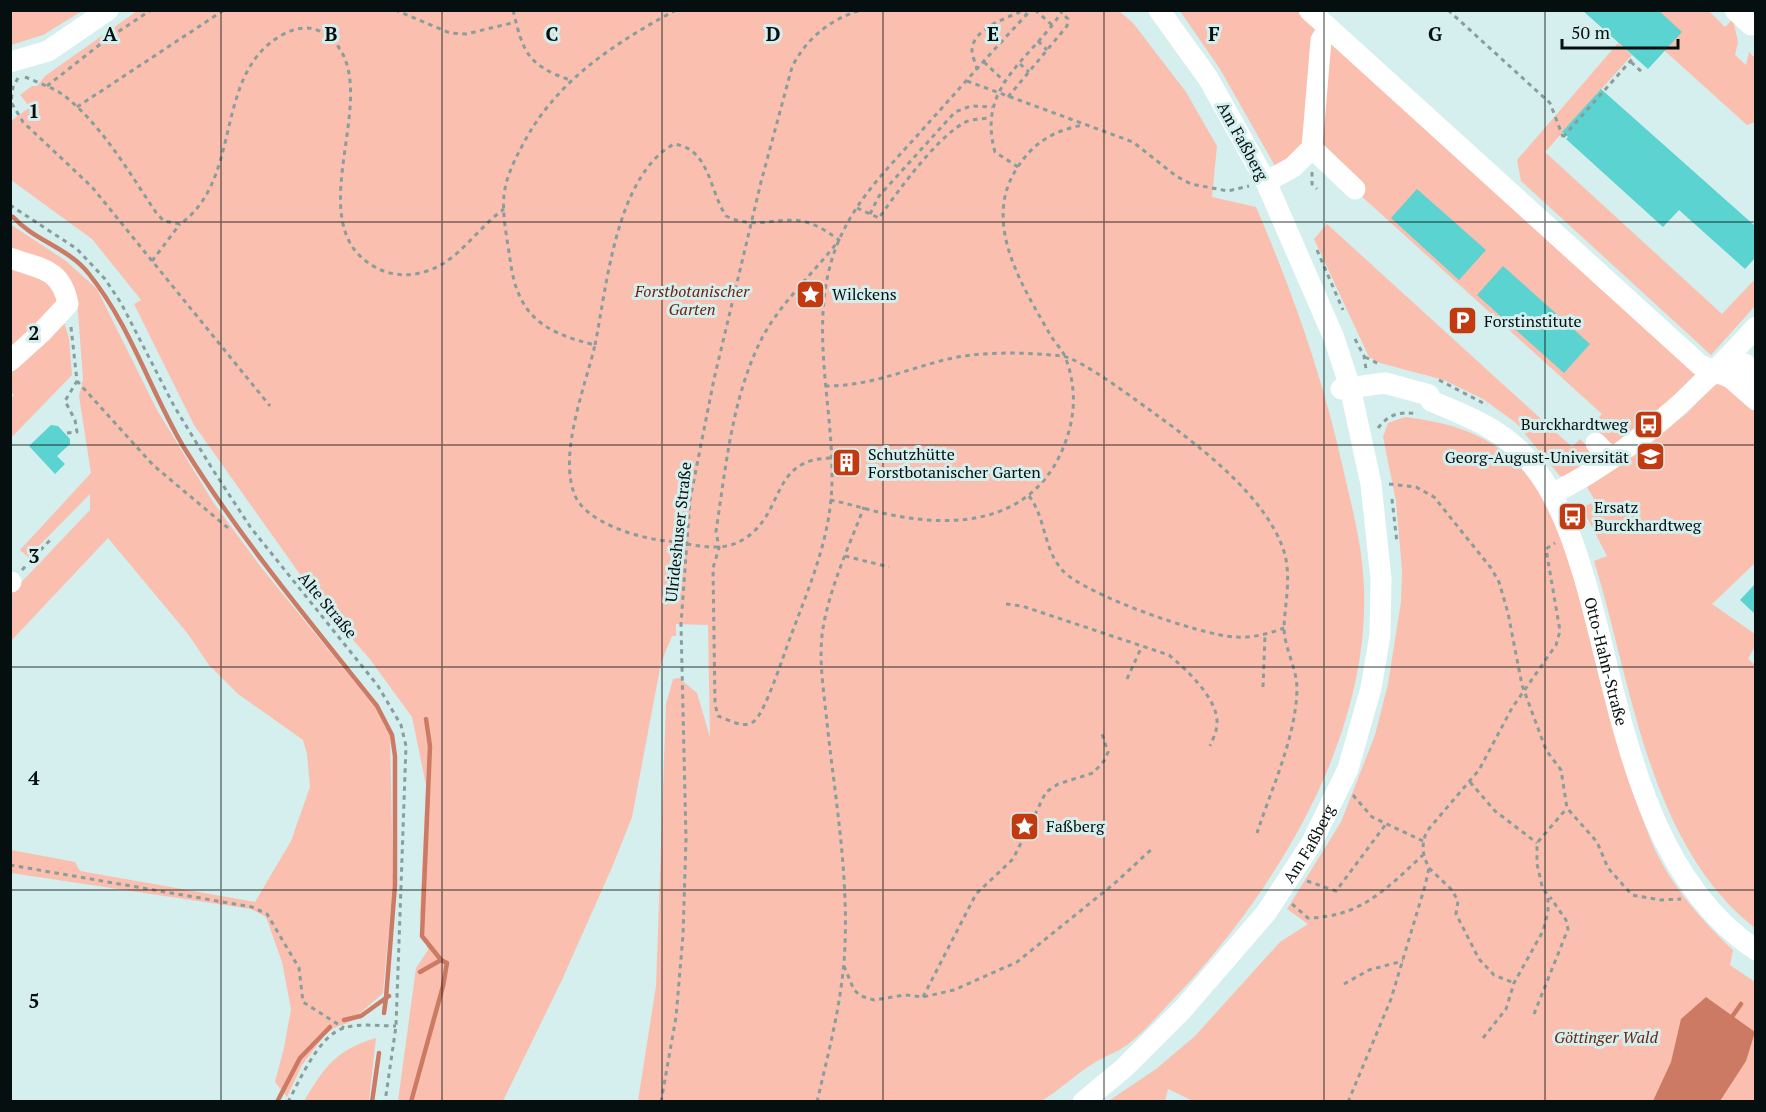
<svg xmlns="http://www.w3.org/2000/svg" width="1766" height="1112" font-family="'PT Serif',serif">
<rect width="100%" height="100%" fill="#d4efee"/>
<!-- green -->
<g fill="#fbbfaf">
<path d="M11 10H82V11L43 35 11 45Z"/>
<path d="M137 11H1119L1133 23 1186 92 1217 146 1212 197 1256 207C1294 295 1325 384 1345 477 1354 515 1363 551 1364 589 1369 737 1279 885 1182 990 1164 1008 1147 1030 1127 1045 1116 1053 1102 1057 1091 1065 1073 1076 1059 1091 1041 1101H638L656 986 666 704 673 679 679 678 697 693 710 737 708 625 676 624V636H672L661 663 632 817 613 865 561 982 503 1101H398L416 968 428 950 420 915 426 785 412 717 369 658 321 604 194 425 134 304 141 300 92 239 11 180V121L30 107 20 95 32 86H37L45 76Z"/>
<path d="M1180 11H1301L1316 24 1304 149 1275 166 1220 69Z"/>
<path d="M1658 11H1709L1725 27 1733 19 1738 42 1735 55 1746 65 1749 52 1755 58V122L1747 125 1665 51Z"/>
<path d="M1332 41 1698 371 1672 398 1614 444 1607 442 1591 426 1602 414 1359 194 1321 149 1325 47Z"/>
<path d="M1618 43 1632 55 1545 152 1722 314 1755 279V306L1711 355 1521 181 1517 160Z"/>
<path d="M10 224 66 261 97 289 157 410 213 502 260 566 375 707 390 736 393 884 383 993 350 1022 334 1028 325 1035 302 1065 287 1097 275 1082 284 1048 291 1009 282 962 266 917 251 909 11 873V850L75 862 80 871 255 902 291 841 310 787 307 754 303 740 238 694 209 665 188 634 108 538 11 641V593L90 510V494L28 557 20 550 91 473 79 396 83 379 77 299 11 253Z"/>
<path d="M1327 224 1572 447 1580 439 1592 451 1594 458 1565 476H1560L1516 423 1483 399 1444 380 1380 363 1369 357 1314 239Z"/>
<path d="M11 261 35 269 63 298 11 356Z"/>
<path d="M63 319 69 338 72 375 11 438V399L14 395 11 392V365Z"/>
<path d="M1721 383 1727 385 1755 410V563L1712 604 1755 634V646L1748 659 1756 666 1755 928C1648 844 1632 683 1594 561L1607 556 1582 508 1595 501 1587 487C1622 465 1655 439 1687 413 1698 403 1707 386 1721 383Z"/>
<path d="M1405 417C1446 422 1485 432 1516 463 1557 504 1570 565 1586 619 1606 690 1621 765 1648 833 1665 879 1698 917 1733 950L1730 965 1755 982V1101L1195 1102 1168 1089 1165 1101 1107 1102 1156 1069 1195 1036 1280 942 1308 924 1287 909 1341 822 1375 735 1388 684 1401 602 1402 570 1396 501 1383 437 1388 423Z"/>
<path d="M376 1038 369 1101H304C325 1066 336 1050 376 1038Z"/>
</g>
<!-- water -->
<path fill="#cc7a64" d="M1706 997 1755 1032 1746 1061 1720 1101H1653L1671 1062 1681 1019Z"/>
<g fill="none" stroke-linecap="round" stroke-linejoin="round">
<!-- stream -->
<g stroke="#cc7a64" stroke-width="4.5">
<path d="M13 217C35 241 69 248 89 274 130 325 150 390 183 446 240 538 309 621 377 706L392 735 395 756V885L386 998 389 996"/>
<path d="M426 719 430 746 422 936 441 960"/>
<path d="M384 1013 386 998"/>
<path d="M344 1020 361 1016 386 998"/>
<path d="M1729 1021 1741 1004"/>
<path d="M277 1102 300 1058 330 1027"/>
<path d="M372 1102 379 1053"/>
<path d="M411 1102 443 986 447 963 441 960 420 972"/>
</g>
</g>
<!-- building -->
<g fill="#5ad3d1">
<path d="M1582 10H1658L1682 32 1648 69Z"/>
<path d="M1601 89 1755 226V258L1745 269 1679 210 1663 227 1566 139 1568 137 1562 132Z"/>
<path d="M1417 189 1486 250 1459 280 1391 218Z"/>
<path d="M1503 266 1590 344 1564 373 1477 295Z"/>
<path d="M51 425 58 426 70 439V444L57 456 65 464 55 474 29 446Z"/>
<rect x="840" y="454" width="15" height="18"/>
<path d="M1755 584V614L1740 600Z"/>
</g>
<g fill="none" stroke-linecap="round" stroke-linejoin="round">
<!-- path -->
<g stroke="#889d9c" stroke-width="3" stroke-dasharray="4.5 4.5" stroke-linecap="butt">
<path d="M395 10 450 33 466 34 516 22"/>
<path d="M513 10C523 52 527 65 570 80"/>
<path d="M676 10C613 44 554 82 521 148 513 163 506 178 504 195 502 215 507 238 510 259 517 315 542 332 595 345 585 387 559 452 574 493 584 523 641 539 668 541 693 544 721 554 744 539 786 513 769 459 831 458"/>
<path d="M1035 10 1052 25"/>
<path d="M1448 10 1550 103 1563 137"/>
<path d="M1038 41 1047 50"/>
<path d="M984 62 1005 82"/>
<path d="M1631 62 1642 72"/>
<path d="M1020 64 1029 72"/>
<path d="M977 70C976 64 972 56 972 50 973 29 1004 19 1020 12L1026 14"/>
<path d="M25 77C39 83 55 88 66 97 104 128 130 174 157 214L164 221 180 224C244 179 212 74 282 35 296 27 311 25 325 34 394 81 292 222 375 267 391 276 409 277 427 271 459 261 477 228 504 209"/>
<path d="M18 78 13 87 11 102 23 122 92 187 270 406"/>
<path d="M967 81 1133 142 1176 176 1191 184 1228 191 1249 186"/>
<path d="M47 86 103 42 151 10"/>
<path d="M1008 97 1067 26 1068 19 1062 13"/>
<path d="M77 107 224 10"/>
<path d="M1563 137 1634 57"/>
<path d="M1018 167 995 152C976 85 1031 60 1063 10"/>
<path d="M1312 172V184L1317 189"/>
<path d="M10 205 77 249 105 279 121 303 174 406 213 470 251 528 378 686 401 725 406 746 396 1026 385 1102"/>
<path d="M857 208 879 218C897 192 935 140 962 124 969 119 981 119 989 118"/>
<path d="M870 214 879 196 955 112 971 106 992 107"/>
<path d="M1317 250 1343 310"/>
<path d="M152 261 180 224"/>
<path d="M798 290 809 295H825"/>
<path d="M71 327 77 381 153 465 228 528"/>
<path d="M1355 339 1364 356 1366 369"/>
<path d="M595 345C607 285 616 176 674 144 710 149 709 190 726 216 756 231 779 215 806 222 818 225 829 233 839 240 814 273 781 302 762 338 732 397 726 466 716 531L719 548 713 568 715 704 718 716C729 720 747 731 756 719 765 710 780 666 785 652 805 595 832 541 832 478 833 399 806 317 839 240 858 196 893 163 924 128 959 89 994 49 1031 10"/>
<path d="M1365 357 1381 365"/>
<path d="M1439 380 1487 405"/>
<path d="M825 386C869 386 902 371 944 360 980 351 1024 352 1062 356 1080 358 1140 403 1158 416 1202 448 1270 500 1285 555 1291 579 1285 603 1284 627 1284 648 1297 668 1297 689 1296 737 1272 787 1257 833"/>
<path d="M1378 428C1389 414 1400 411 1418 414"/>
<path d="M67 433 77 432 75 420 65 401 77 381"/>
<path d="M1389 484 1416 487 1434 497 1491 568 1499 582 1508 613 1522 685 1546 750 1561 770 1567 808 1597 842 1608 868 1632 895 1661 900 1681 899"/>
<path d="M1029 496C1046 518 1043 549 1063 571 1086 595 1200 635 1235 637 1252 638 1268 634 1284 628"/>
<path d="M1392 499 1397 543"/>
<path d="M830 500C851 504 871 511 892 515 957 528 1028 522 1060 455 1075 423 1078 392 1066 359 1063 350 1055 343 1051 336 1023 287 981 223 1017 168 1034 142 1053 131 1083 125"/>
<path d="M845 556 889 567"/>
<path d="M22 570 51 539"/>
<path d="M1006 604 1022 606 1169 655C1187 670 1218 699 1217 723 1217 731 1213 739 1210 746"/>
<path d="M1127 679 1142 646"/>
<path d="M1263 687 1265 635"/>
<path d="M1470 782 1495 811 1537 843"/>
<path d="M1353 795 1372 817 1423 841"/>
<path d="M10 865 252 907 267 914 299 968 303 1002 344 1028"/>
<path d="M1429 868 1452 890 1458 901 1456 914 1479 959 1494 975 1514 983"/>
<path d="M1307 881 1336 891 1386 824"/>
<path d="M1292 904 1308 918C1361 917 1386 889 1423 855"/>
<path d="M844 966 854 990 861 996 874 1000 905 995 923 997 954 990 1017 962 1115 883 1154 847"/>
<path d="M1344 984 1369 970 1403 961"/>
<path d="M923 997 976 894 1013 859 1046 792 1058 784 1093 773 1104 761 1108 752 1102 734"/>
<path d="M1534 1014 1568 929 1566 920 1550 897"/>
<path d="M1483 1038 1506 1009 1514 983 1543 931 1548 912V896L1542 886 1537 864V843L1567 808"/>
<path d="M288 1102C300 1080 319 1035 344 1028 359 1023 380 1026 396 1026"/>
<path d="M661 1102 676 1017 683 935 686 839 681 624 690 500 714 379 761 182 792 67C806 39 830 19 861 10"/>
<path d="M817 1102C829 1050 843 998 845 945 848 870 835 797 827 723 824 692 818 659 823 628 830 587 849 546 864 507"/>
<path d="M1348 1102 1391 999 1425 886 1429 868C1422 854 1421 845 1427 831L1479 770 1512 708 1556 645 1560 631 1546 549 1555 543"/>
</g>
<!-- minor -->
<g stroke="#fff" stroke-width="21">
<path d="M1309 10 1700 365 1731 378 1756 400"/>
<path d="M1735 10 1751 25"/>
<path d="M10 62 48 51 108 10"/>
<path d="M1312 148 1355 189"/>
<path d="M1266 182 1293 167 1312 148 1321 40 1329 28"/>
<path d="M10 258C39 269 61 267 68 304L41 333 10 361"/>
<path d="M1716 372 1745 364 1756 374"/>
<path id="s1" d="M1341 389 1385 383 1429 395 1431 401C1462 414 1492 425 1518 449 1558 487 1577 550 1591 602 1623 721 1645 876 1756 950"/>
<path d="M1596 443 1611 459"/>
<path d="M1552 494C1632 454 1696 393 1756 327"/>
<path d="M10 582H11"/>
<path id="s2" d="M1083 1102 1124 1068 1183 1009 1266 913 1311 844 1348 769 1371 688 1380 635 1381 579 1371 484 1350 387 1334 338 1266 182 1208 78 1159 10"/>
</g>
</g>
<!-- grid -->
<path fill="none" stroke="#060f0f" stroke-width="1.5" stroke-opacity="0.55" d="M221 10V1102M442 10V1102M662 10V1102M883 10V1102M1104 10V1102M1324 10V1102M1545 10V1102M10 222H1756M10 445H1756M10 667H1756M10 890H1756"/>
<!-- icons -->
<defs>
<symbol id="sight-square" viewBox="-11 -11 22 22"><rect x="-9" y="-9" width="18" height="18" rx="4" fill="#c33a10" stroke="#d4efee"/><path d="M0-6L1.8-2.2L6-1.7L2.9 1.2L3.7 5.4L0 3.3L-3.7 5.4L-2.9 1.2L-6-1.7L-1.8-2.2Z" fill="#fff"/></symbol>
<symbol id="parking-square" viewBox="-11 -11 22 22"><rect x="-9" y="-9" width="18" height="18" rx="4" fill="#c33a10" stroke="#d4efee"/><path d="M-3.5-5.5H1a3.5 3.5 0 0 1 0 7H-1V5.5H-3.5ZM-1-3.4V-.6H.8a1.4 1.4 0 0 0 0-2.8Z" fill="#fff"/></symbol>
<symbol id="bus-square" viewBox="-11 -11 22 22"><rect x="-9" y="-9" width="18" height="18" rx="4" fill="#c33a10" stroke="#d4efee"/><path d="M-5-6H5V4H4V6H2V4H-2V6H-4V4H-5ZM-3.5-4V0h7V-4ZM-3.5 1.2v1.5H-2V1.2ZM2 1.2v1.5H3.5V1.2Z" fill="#fff"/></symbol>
<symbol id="university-square" viewBox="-11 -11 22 22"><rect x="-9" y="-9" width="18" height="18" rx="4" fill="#c33a10" stroke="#d4efee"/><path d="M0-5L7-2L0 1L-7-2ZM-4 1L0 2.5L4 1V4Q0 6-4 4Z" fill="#fff"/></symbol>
<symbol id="building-square" viewBox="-11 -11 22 22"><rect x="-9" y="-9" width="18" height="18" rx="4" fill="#c33a10" stroke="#d4efee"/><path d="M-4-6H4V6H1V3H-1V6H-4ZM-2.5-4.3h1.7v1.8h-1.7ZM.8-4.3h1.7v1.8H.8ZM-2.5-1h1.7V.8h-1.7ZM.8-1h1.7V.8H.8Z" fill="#fff"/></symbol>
</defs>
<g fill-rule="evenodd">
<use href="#sight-square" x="794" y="278" width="33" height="33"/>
<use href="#parking-square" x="1446" y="304" width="33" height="33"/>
<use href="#bus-square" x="1632" y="408" width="33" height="33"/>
<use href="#university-square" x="1634" y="440" width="33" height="33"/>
<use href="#building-square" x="830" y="446" width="33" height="33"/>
<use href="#bus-square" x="1556" y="500" width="33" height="33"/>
<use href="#sight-square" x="1008" y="810" width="33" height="33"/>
</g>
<g text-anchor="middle" stroke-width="6" stroke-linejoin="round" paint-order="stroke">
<!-- street labels -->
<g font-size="16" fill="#060f0f" stroke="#d4efee">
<text transform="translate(1243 141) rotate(61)" y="6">Am Faßberg</text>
<text transform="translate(678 532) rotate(-84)" y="6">Ulrideshuser Straße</text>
<text transform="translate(328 605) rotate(50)" y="6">Alte Straße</text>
<text dy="6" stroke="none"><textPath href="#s1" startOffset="429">Otto-Hahn-Straße</textPath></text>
<text dy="6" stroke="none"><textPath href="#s2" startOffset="345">Am Faßberg</textPath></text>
</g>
<!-- park labels -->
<g font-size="16" font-style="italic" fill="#6e230f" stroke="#d4efee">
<text x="692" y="297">Forstbotanischer<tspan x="692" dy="18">Garten</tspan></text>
<text x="1606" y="1043">Göttinger Wald</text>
</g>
<!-- poi labels -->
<g font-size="16" fill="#060f0f" stroke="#d4efee" text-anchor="start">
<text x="832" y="300">Wilckens</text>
<text x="1484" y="327">Forstinstitute</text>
<text x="1628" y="430" text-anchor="end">Burckhardtweg</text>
<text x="868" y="460">Schutzhütte<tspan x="868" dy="18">Forstbotanischer Garten</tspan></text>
<text x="1629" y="463" text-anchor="end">Georg-August-Universität</text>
<text x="1594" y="513">Ersatz<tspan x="1594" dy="18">Burckhardtweg</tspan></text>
<text x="1046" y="832">Faßberg</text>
</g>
</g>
<g font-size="20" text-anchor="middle" font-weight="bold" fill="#060f0f" stroke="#d4efee" stroke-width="6" stroke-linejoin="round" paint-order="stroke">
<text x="110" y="41">A</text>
<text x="331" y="41">B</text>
<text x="552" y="41">C</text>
<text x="773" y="41">D</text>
<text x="993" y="41">E</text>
<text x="1214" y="41">F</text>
<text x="1435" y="41">G</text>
<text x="34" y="118">1</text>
<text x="34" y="340">2</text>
<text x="34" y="563">3</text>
<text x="34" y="785">4</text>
<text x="34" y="1008">5</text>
</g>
<!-- border -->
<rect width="1766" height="1112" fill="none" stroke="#060f0f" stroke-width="24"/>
<!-- scale -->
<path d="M1562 39v9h116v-9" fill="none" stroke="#060f0f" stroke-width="3"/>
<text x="1571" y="39" font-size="18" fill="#060f0f" stroke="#d4efee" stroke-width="4.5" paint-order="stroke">50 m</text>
</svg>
